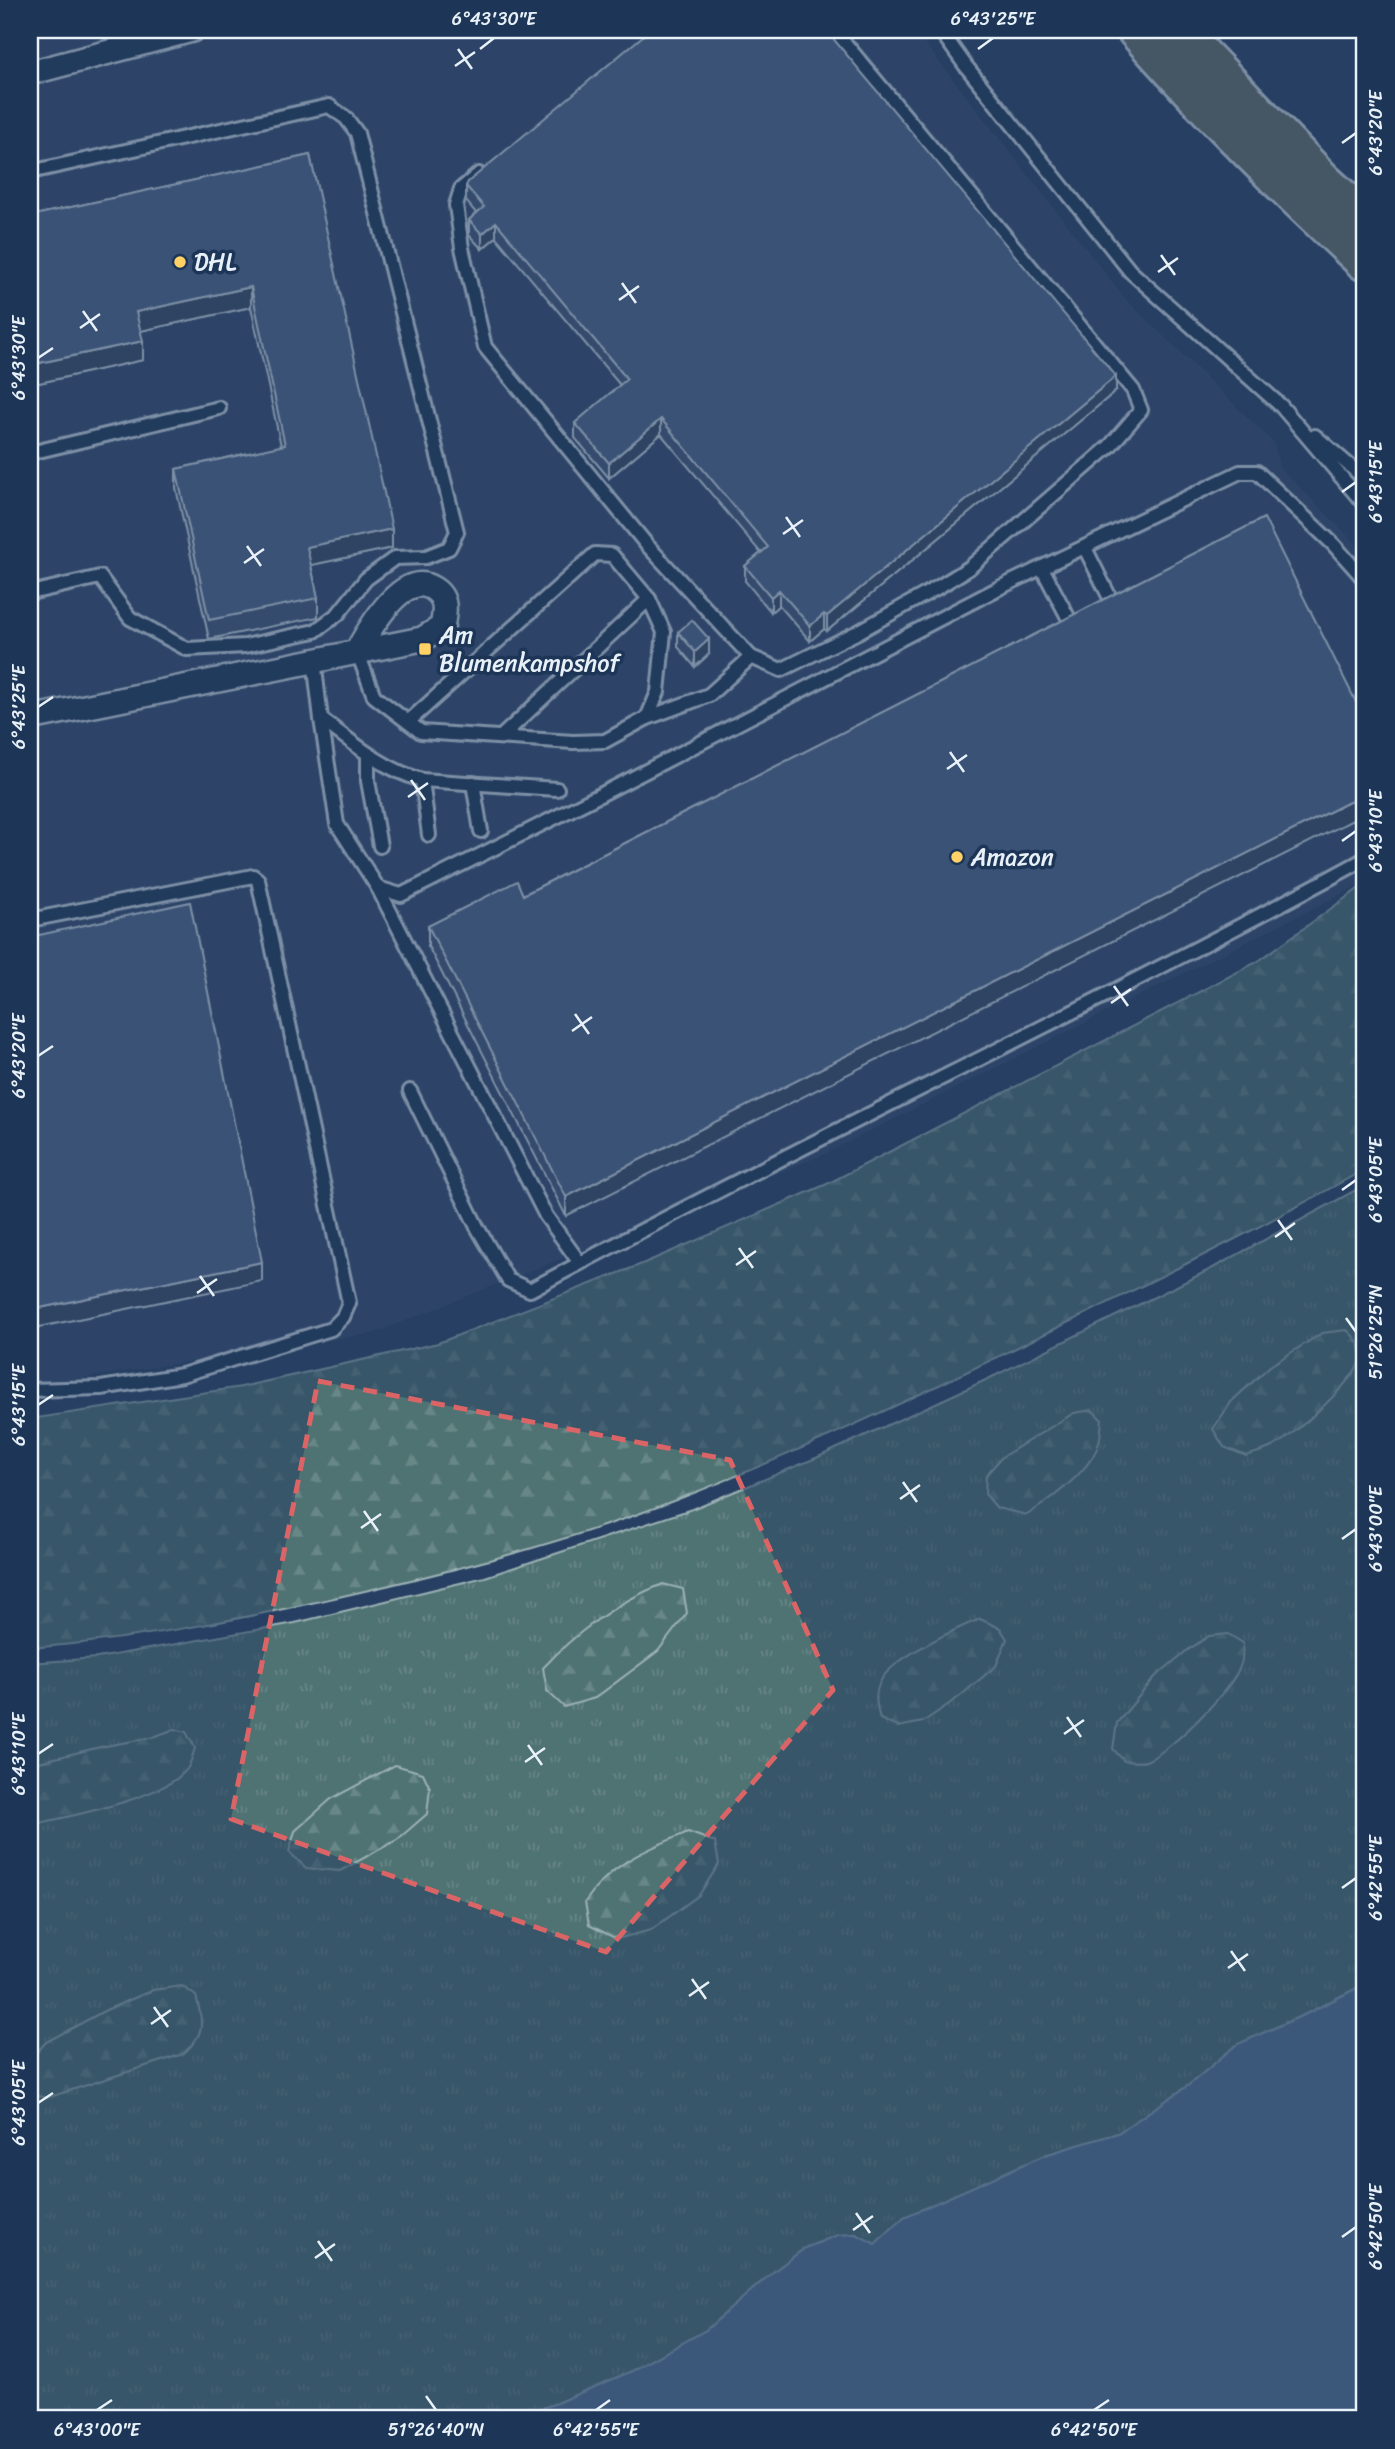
<svg xmlns="http://www.w3.org/2000/svg" width="1395" height="2449" font-family="Sriracha,sans-serif">
<defs>
<pattern id="grass-tufts" width="24" height="20" patternUnits="userSpaceOnUse" patternTransform="scale(1.75)"><rect width="24" height="20" fill="#4f7272"/><path d="M3 7l-1-3M5 7V3M7 7l1-3M15 17l-1-3M17 17v-4M19 17l1-3" fill="none" stroke="#688787"/></pattern>
<pattern id="forest-firs" width="22" height="20" patternUnits="userSpaceOnUse" patternTransform="scale(1.75)"><rect width="22" height="20" fill="#4f7272"/><path d="M5 1l3.5 6h-7zM16 11l3.5 6h-7z" fill="#688787"/></pattern>
</defs>
<rect width="100%" height="100%" fill="#273f62"/>
<filter id="ink" filterUnits="userSpaceOnUse"><feTurbulence type="fractalNoise" baseFrequency=".0143" numOctaves="2"/><feDisplacementMap in="SourceGraphic" scale="14" xChannelSelector="R" yChannelSelector="G"/><feConvolveMatrix kernelMatrix="1 2 1 2 8 2 1 2 1" color-interpolation-filters="sRGB"/></filter>
<g filter="url(#ink)">
<!-- built -->
<path fill="#344c70" d="M30 30H914L1127 301 1274 443 1279 467 1365 553V882L820 1156 374 1333 30 1386Z"/>
<!-- grass -->
<path fill="url(#grass-tufts)" stroke="#9cb2b5" stroke-width="2" d="M1365 1185V1984L1308 2013 1236 2045 1189 2085 1118 2133 1045 2155 904 2217 875 2244 856 2234 838 2235 805 2248 773 2272 706 2330 632 2371 554 2404 512 2419H30V1663L97 1658 295 1623 485 1577 692 1509 816 1458 990 1378 1211 1269Z"/>
<!-- forest -->
<g fill="url(#forest-firs)" stroke="#9cb2b5" stroke-width="2">
<path d="M1365 884V1169C1265 1226 1162 1276 1059 1327 936 1387 813 1447 686 1496 583 1537 476 1565 369 1590 257 1616 145 1639 30 1648V1419L241 1387 438 1343 642 1264 827 1184 1257 962Z"/>
<path d="M1347 1330C1355 1337 1363 1346 1361 1358 1356 1380 1293 1437 1272 1447 1264 1451 1254 1453 1246 1456L1224 1447 1213 1429 1232 1401 1270 1366 1322 1333Z"/>
<path d="M1092 1410 1102 1420C1101 1427 1101 1435 1099 1442 1092 1471 1050 1500 1027 1515L997 1508 985 1494 986 1475 1002 1457 1074 1413Z"/>
<path d="M663 1584 683 1589 687 1613 658 1651 595 1698 564 1707 547 1691 543 1668C575 1633 618 1601 663 1584Z"/>
<path d="M980 1619 1000 1628 1007 1639 996 1666 959 1697 923 1722 898 1727 880 1719C876 1705 873 1691 883 1677 898 1656 955 1629 980 1619Z"/>
<path d="M1228 1634 1243 1643C1242 1650 1243 1658 1241 1664 1233 1689 1170 1752 1146 1761 1140 1763 1131 1761 1124 1761L1113 1749 1117 1723 1155 1677 1185 1652 1209 1636Z"/>
<path d="M175 1729 186 1732 195 1748C193 1754 191 1763 187 1769 166 1798 66 1817 30 1825V1766L35 1763 100 1747 150 1738Z"/>
<path d="M395 1765 423 1773 430 1788 427 1814 397 1840 340 1871 306 1868 289 1852 295 1831 331 1799Z"/>
<path d="M688 1832 715 1842 719 1864 699 1895 651 1930 617 1939 589 1925 585 1902C612 1862 646 1850 688 1832Z"/>
<path d="M182 1986 196 1996C203 2024 206 2033 183 2054L47 2098 30 2094V2060L46 2042 106 2010 153 1990Z"/>
</g>
<!-- water -->
<path fill="#557797" stroke="#90a8be" stroke-width="2" d="M1365 1984V2419H512L554 2404 632 2371 706 2330 773 2272 805 2248 838 2235 856 2234 875 2244 904 2217 1045 2155 1118 2133 1189 2085 1236 2045 1308 2013Z"/>
<g fill="none" stroke-linecap="round" stroke-linejoin="round">
<defs>
<g id="lane">
<path d="M940 30 965 65 1130 271 1281 406 1365 505"/>
<path d="M30 172 329 106 346 118 357 133 457 532 449 548 426 557 395 558 366 579 338 614 315 631 245 646 187 649 130 618 100 577 30 593"/>
<path d="M479 174 461 189 456 205 462 248 485 347 647 545 751 657 781 670 858 632 940 586 969 568 1110 446 1141 410 1133 390 834 30"/>
<path d="M1315 436 1365 479"/>
<path d="M30 453 219 408"/>
<path d="M1085 548 1112 602"/>
<path d="M1042 568 1070 621"/>
<path d="M357 651 374 696 421 732 573 742 605 741 647 718 658 692 664 632 649 599 612 555 595 554 408 722"/>
<path d="M314 660 321 719C352 742 384 770 422 780L557 789"/>
<path d="M647 718 709 695 751 657"/>
<path d="M321 719 337 824 378 888 401 895 596 797 999 588 1240 472H1257L1333 544 1365 580"/>
<path d="M502 736 649 599"/>
<path d="M368 754V781L380 846"/>
<path d="M422 780 429 835"/>
<path d="M473 783 481 831"/>
<path d="M378 888 546 1216 580 1263"/>
<path d="M30 920 253 876 258 880 349 1303 343 1317 331 1329 182 1375 101 1388 30 1390"/>
<path d="M410 1091 477 1227 508 1280 530 1290C806 1141 1090 1009 1365 859"/>
</g>
<g id="street">
<path d="M30 73 192 30"/>
<path d="M30 718 422 639 442 627C445 612 448 597 432 588 402 570 369 630 357 651"/>
</g>
<g id="highway">
<path d="M1137 30C1208 111 1286 188 1365 261"/>
<path d="M1177 30 1322 181 1365 220"/>
</g>
</defs>
<!-- lane casing -->
<use href="#lane" stroke="#e8f1f8" stroke-width="18"/>
<!-- street casing -->
<use href="#street" stroke="#e8f1f8" stroke-width="28"/>
<!-- highway casing -->
<use href="#highway" stroke="#e8f1f8" stroke-width="44"/>
<!-- lane -->
<use href="#lane" stroke="#1d3557" stroke-width="12"/>
<!-- street -->
<use href="#street" stroke="#1d3557" stroke-width="23"/>
<!-- highway -->
<use href="#highway" stroke="#6a7166" stroke-width="38"/>
</g>
<!-- wall -->
<g fill="#465a7b" stroke="#e8f1f8" stroke-width="2">
<path d="M310 155 392 548 311 565 318 598V617L209 639 176 488V469L281 446 251 307 140 331 143 360 30 385V216Z"/>
<path d="M466 186 1116 391 827 631 824 629 810 641 779 605 771 612 745 581V566L761 553 661 434 609 478 575 438V423L620 385 496 237 482 249 469 235V220L476 213 466 201Z"/>
<path d="M1264 518 566 1216 428 946V926L523 895Z"/>
<path d="M678 632 709 654 695 667 678 647Z"/>
</g>
<!-- shaded-wall -->
<g fill="#394a64" stroke="#e8f1f8" stroke-width="2">
<path d="M496 222V237L482 249V234Z"/>
<path d="M251 287V307L136 332V312Z"/>
<path d="M143 341V360L30 385V365Z"/>
<path d="M1116 376V391L827 631V616Z"/>
<path d="M661 419V434L609 478V463Z"/>
<path d="M392 529V548L307 566V547Z"/>
<path d="M779 590V605L771 612V597Z"/>
<path d="M824 614V629L810 641V626Z"/>
<path d="M709 639V654L695 667V652Z"/>
<path d="M1365 794V814L566 1216V1197Z"/>
<path d="M262 1262V1281L30 1329V1310Z"/>
</g>
<!-- building -->
<g fill="#51698f" stroke="#e8f1f8" stroke-width="2">
<path d="M650 30H826L1116 376 827 616 824 614 810 626 779 590 771 597 745 566 768 547 661 419 609 463 575 423 627 379 496 222 482 234 469 220 484 207 466 186 468 182Z"/>
<path d="M310 155 392 529 307 547 318 598 209 620 176 469 285 445 251 287 136 312 143 341 30 365V216Z"/>
<path d="M1264 518 1365 720V794L566 1197 428 926 517 881 523 895Z"/>
<path d="M692 620 709 639 695 652 678 632Z"/>
<path d="M190 902 262 1262 30 1310V937Z"/>
</g>
</g>
<!-- marked area -->
<path d="M0 0H1395V2449H0ZM318 1381 730 1460 833 1690 606 1952 231 1819Z" fill="#273f62" fill-opacity=".55" fill-rule="evenodd"/>
<path fill="none" stroke="#db6466" stroke-width="5" stroke-dasharray="14 9" stroke-linejoin="round" d="M318 1381 730 1460 833 1690 606 1952 231 1819Z"/>
<!-- ticks -->
<path fill="none" stroke="#e8f1f8" stroke-width="2.5" d="M458 49 472 69M480 49 494 38M978 49 993 38M455 66 475 52M1342 143 1356 133M1161 255 1175 275M1158 272 1178 258M622 283 636 303M619 300 639 286M83 311 97 331M80 328 100 314M38 358 53 348M1342 492 1356 482M786 517 800 537M783 534 803 520M247 546 261 566M244 563 264 549M38 707 53 697M950 752 964 772M947 769 967 755M411 780 425 800M408 797 428 783M1342 841 1356 831M1114 986 1128 1006M1111 1003 1131 989M575 1014 589 1034M572 1031 592 1017M38 1056 53 1046M1342 1190 1356 1180M1278 1220 1292 1240M1275 1237 1295 1223M739 1248 753 1268M736 1265 756 1251M200 1276 214 1296M197 1293 217 1279M1346 1318 1356 1332M38 1405 53 1395M903 1482 917 1502M900 1499 920 1485M364 1511 378 1531M361 1528 381 1514M1342 1539 1356 1529M1067 1717 1081 1737M1064 1734 1084 1720M528 1745 542 1765M38 1754 53 1744M525 1762 545 1748M1342 1888 1356 1878M1231 1951 1245 1971M1228 1968 1248 1954M692 1979 706 1999M689 1996 709 1982M154 2007 168 2027M151 2024 171 2010M38 2103 53 2093M856 2213 870 2233M853 2230 873 2216M1342 2237 1356 2227M318 2241 332 2261M315 2258 335 2244M426 2396 436 2410M97 2410 112 2400M596 2410 610 2400M1094 2410 1109 2400"/>
<!-- markers -->
<g fill="#ffd166" stroke="#1d3557" stroke-width="2.5">
<circle cx="180" cy="262" r="7"/>
<rect x="418" y="642" width="14" height="14" rx="3.5"/>
<circle cx="957" cy="857" r="7"/>
</g>
<g text-anchor="middle" stroke-width="7" stroke-linejoin="round" paint-order="stroke">
<!-- poi labels -->
<g font-size="24" fill="#e8f1f8" stroke="#1d3557" text-anchor="start">
<text x="194" y="270">DHL</text>
<text x="439" y="643">Am<tspan x="439" dy="28">Blumenkampshof</tspan></text>
<text x="971" y="865">Amazon</text>
</g>
</g>
<!-- margin -->
<rect width="1395" height="2449" fill="none" stroke="#1d3557" stroke-width="77"/>
<rect x="38" y="38" width="1318" height="2372" fill="none" stroke="#e8f1f8" stroke-width="2.5"/>
<g font-size="18" text-anchor="middle" fill="#e8f1f8">
<text x="494" y="25">6°43'30"E</text>
<text x="993" y="25">6°43'25"E</text>
<text transform="translate(1376 133) rotate(-90)" y="6">6°43'20"E</text>
<text transform="translate(19 358) rotate(-90)" y="6">6°43'30"E</text>
<text transform="translate(1376 482) rotate(-90)" y="6">6°43'15"E</text>
<text transform="translate(19 707) rotate(-90)" y="6">6°43'25"E</text>
<text transform="translate(1376 831) rotate(-90)" y="6">6°43'10"E</text>
<text transform="translate(19 1056) rotate(-90)" y="6">6°43'20"E</text>
<text transform="translate(1376 1180) rotate(-90)" y="6">6°43'05"E</text>
<text transform="translate(1376 1332) rotate(-90)" y="6">51°26'25"N</text>
<text transform="translate(19 1405) rotate(-90)" y="6">6°43'15"E</text>
<text transform="translate(1376 1529) rotate(-90)" y="6">6°43'00"E</text>
<text transform="translate(19 1754) rotate(-90)" y="6">6°43'10"E</text>
<text transform="translate(1376 1878) rotate(-90)" y="6">6°42'55"E</text>
<text transform="translate(19 2103) rotate(-90)" y="6">6°43'05"E</text>
<text transform="translate(1376 2227) rotate(-90)" y="6">6°42'50"E</text>
<text x="97" y="2436">6°43'00"E</text>
<text x="436" y="2436">51°26'40"N</text>
<text x="596" y="2436">6°42'55"E</text>
<text x="1094" y="2436">6°42'50"E</text>
</g>
</svg>
